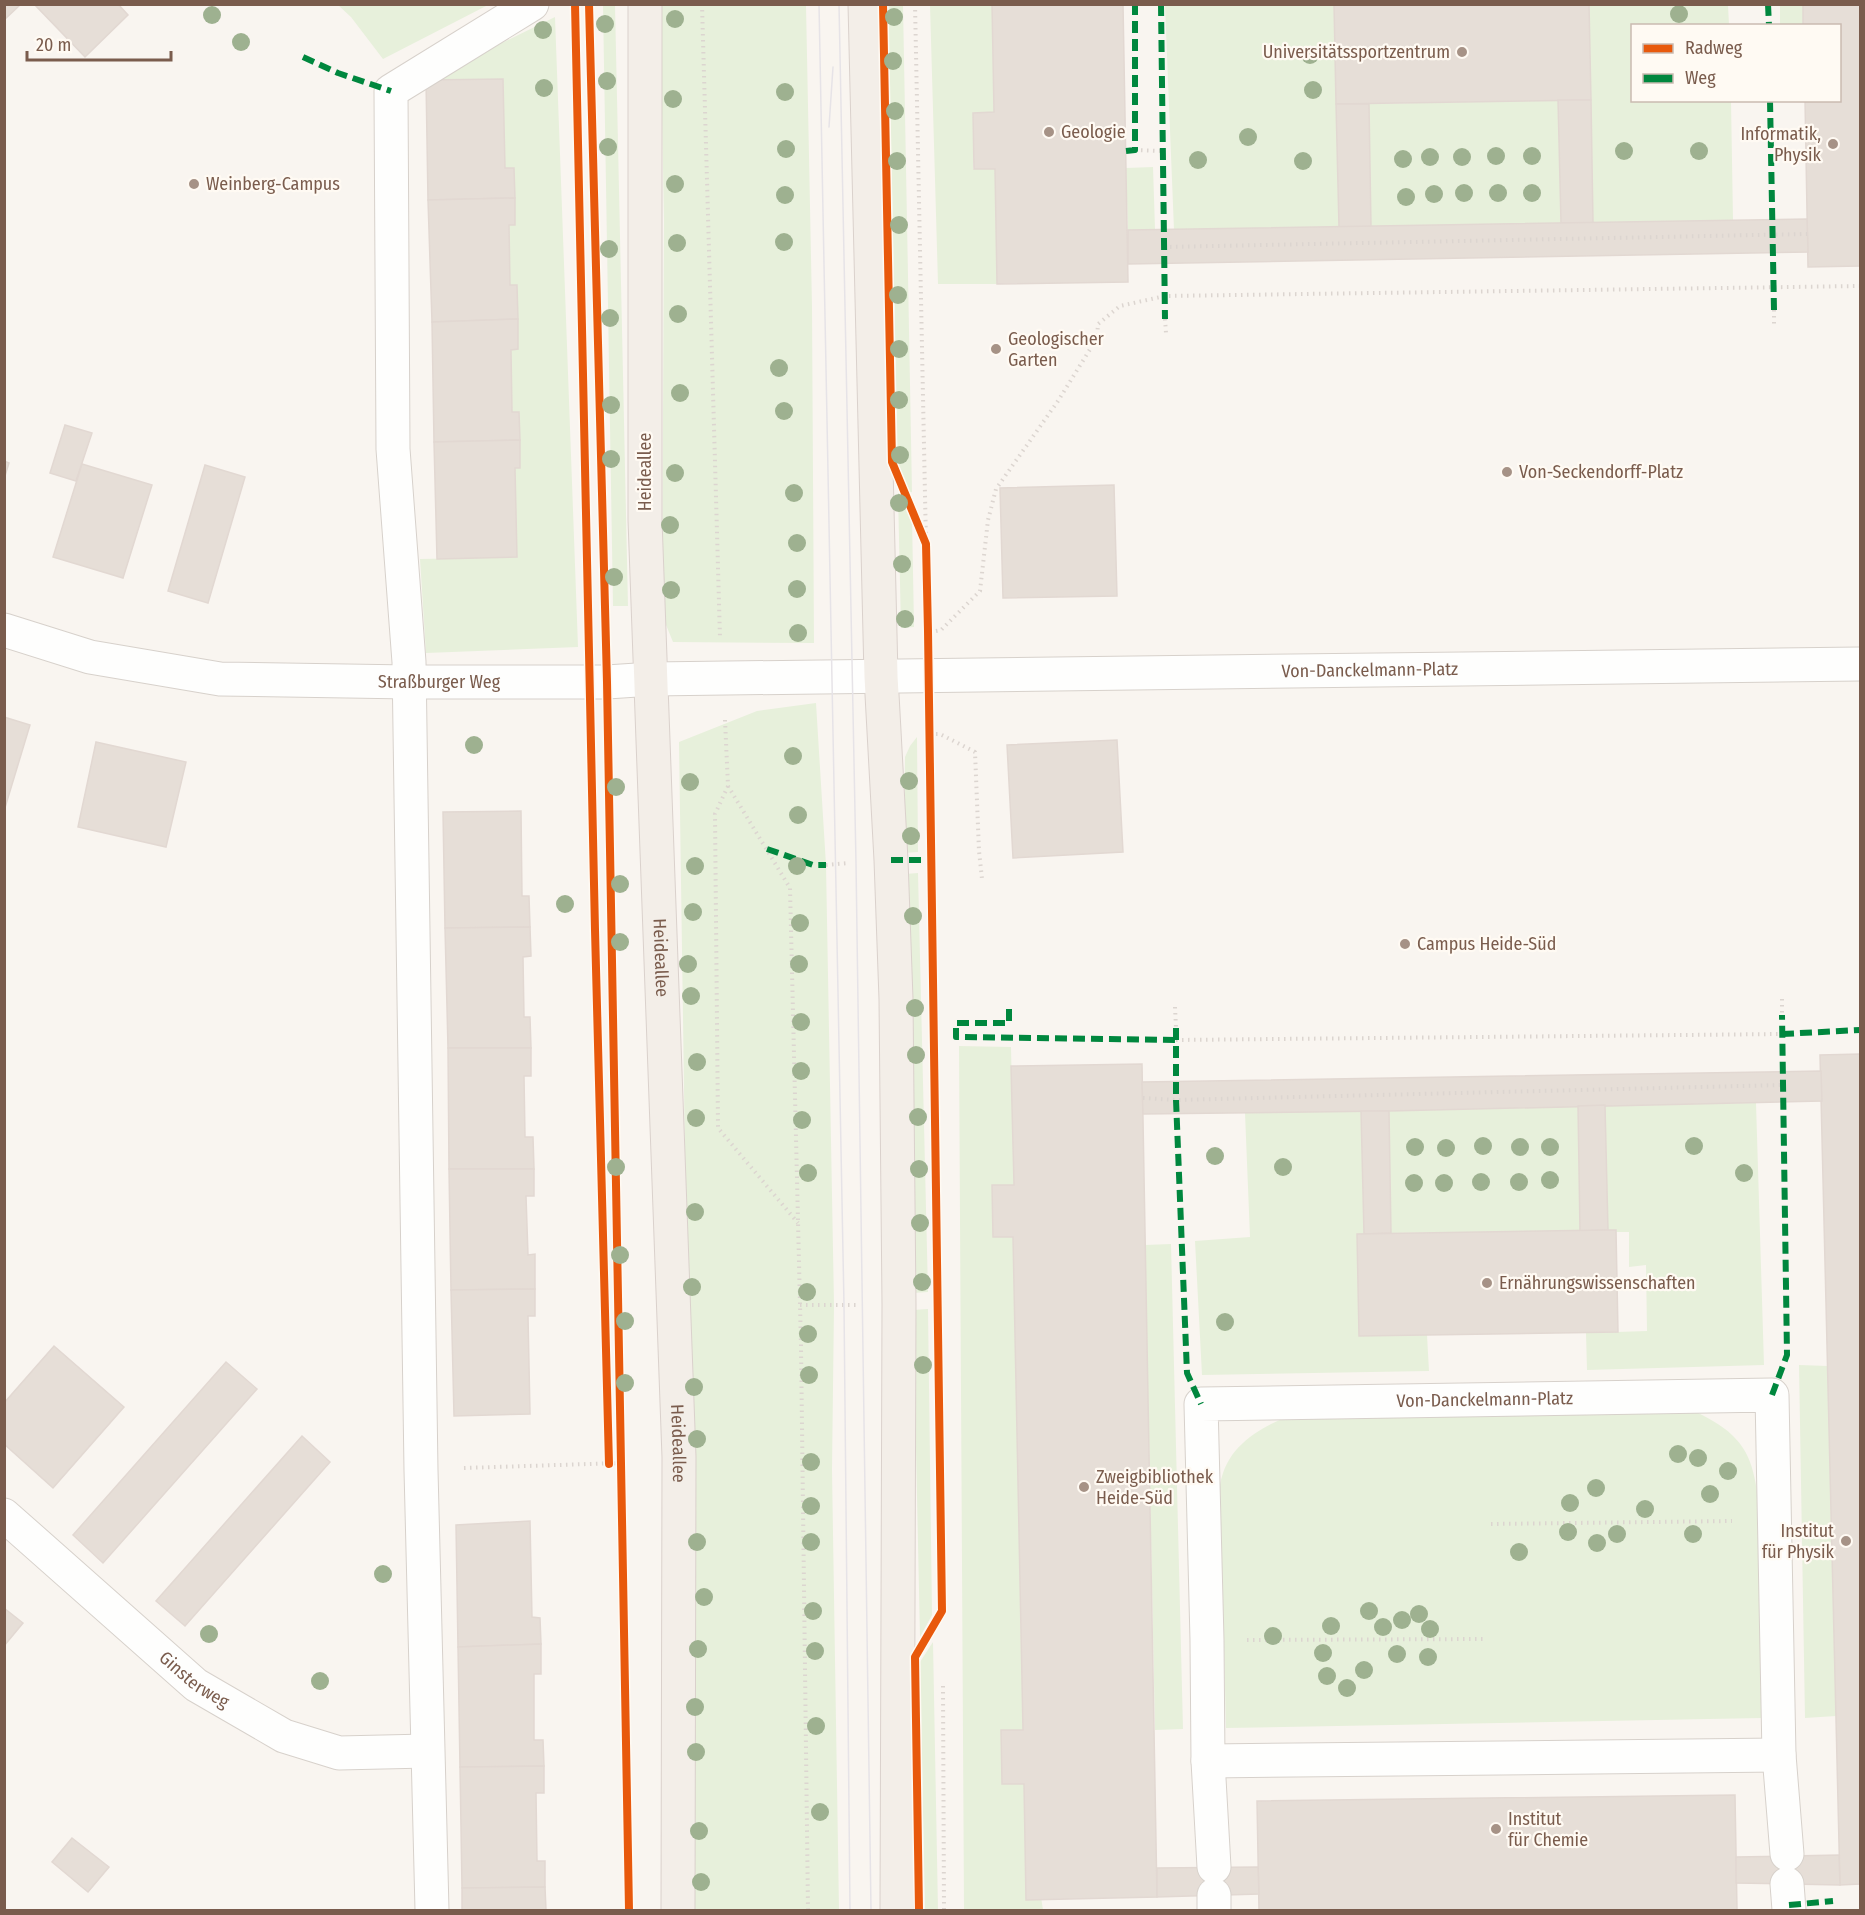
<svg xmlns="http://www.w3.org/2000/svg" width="1865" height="1915" font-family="'Fira Sans Condensed',sans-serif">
<rect width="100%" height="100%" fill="#f9f5f0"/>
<!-- green -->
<g fill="#e7f0db">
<path d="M338 5H488L383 59 351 17Z"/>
<path d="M603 5H615L628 606H613Z"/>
<path d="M660 5H806L812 307 814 643 673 642 662 615 664 220Z"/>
<path d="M888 5H903L912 492 908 493 898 469Z"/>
<path d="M930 5H992L994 112 973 113V169H995L997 284H938Z"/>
<path d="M1165 5H1334L1339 227 1174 230Z"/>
<path d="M1589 5H1728L1729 25 1632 26V100L1731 101 1733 220 1593 223Z"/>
<rect x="1780" y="5" width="23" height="20"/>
<path d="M555 17 578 647 426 653 420 559 517 557 515 468 520 467 519 412H512L511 350 518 349 517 286 510 285 509 225 515 224 514 168H505L503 79 426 80Z"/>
<path d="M1558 100 1561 223 1371 227 1369 104Z"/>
<path d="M1153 167 1155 229 1128 230 1126 168Z"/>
<path d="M898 493H902L912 517 914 627 901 628Z"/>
<path d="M816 703 826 865 834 1305 832 1470 839 1910H694V1782L679 742 757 711Z"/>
<path d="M917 737 918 852 904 853 905 757 910 746Z"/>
<path d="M918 873 928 1292 913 1293 905 874Z"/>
<path d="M959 1046 1011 1047 1014 1185H992L993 1237H1013L1023 1730H1001L1002 1784H1024L1043 1910H964Z"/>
<path d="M1756 1103 1764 1365 1587 1370 1586 1333 1647 1331 1646 1265 1629 1267V1232H1616V1230H1608L1605 1105Z"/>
<path d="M1578 1106 1580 1231 1391 1233 1389 1111Z"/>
<path d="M1361 1111 1364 1234 1357 1235 1359 1336 1427 1335 1429 1371 1202 1375 1195 1241 1250 1237 1245 1113Z"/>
<path d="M1171 1244 1183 1729 1155 1730 1145 1245Z"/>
<path d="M928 1309 932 1615 920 1637 913 1310Z"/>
<path d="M1799 1365 1828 1366 1836 1716 1805 1718Z"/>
<path d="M1694 1411C1745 1435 1754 1456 1759 1510L1762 1718 1226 1728 1220 1485C1226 1448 1256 1430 1286 1417Z"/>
<path d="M933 1642 938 1910H925L920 1662Z"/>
</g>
<!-- building -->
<g fill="#e6ded7" stroke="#e2d8d2" stroke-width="1.5">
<path d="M4 4H21L4 20Z"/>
<path d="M34 4H118L128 15 85 57Z"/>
<path d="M992 4H1123L1128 282 997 284 995 169H974L973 113 994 112Z"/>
<path d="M1334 4H1589L1591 100 1336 104Z"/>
<path d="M1803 4H1860V266L1808 267 1805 100H1840V26H1803Z"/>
<path d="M503 79 505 168H514L515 198 428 200 426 80Z"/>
<path d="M1558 100H1591L1593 223H1561Z"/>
<path d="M1336 104H1369L1371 227H1339Z"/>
<path d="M515 198V225H509L510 285H517L518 319 432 322 428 200Z"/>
<path d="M1807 219 1808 252 1128 264V230Z"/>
<path d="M518 319V349L511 350 512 412H519L520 440 434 442 432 322Z"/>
<path d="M65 425 92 433 76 481 50 473Z"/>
<path d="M520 440V468H515L517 557 437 559 434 442Z"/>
<path d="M4 461 9 463 4 479Z"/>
<path d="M82 464 152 485 123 578 53 557Z"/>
<path d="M205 465 245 477 208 603 168 591Z"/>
<path d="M1114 485 1117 596 1003 598 1000 488Z"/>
<path d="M4 717 30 725 4 811Z"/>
<path d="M1117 740 1123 852 1013 858 1007 745Z"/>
<path d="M96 742 186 762 166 847 78 827Z"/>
<path d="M521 811 522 896H529L530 927 445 928 443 812Z"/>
<path d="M530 927 531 956 523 957 524 1017H530L531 1048H448L445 928Z"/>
<path d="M448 1048H531V1076H524L525 1137H533L534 1169H449Z"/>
<path d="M1860 1054V1884L1840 1885 1820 1055Z"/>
<path d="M1142 1064 1157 1897 1026 1900 1024 1784H1002L1001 1730H1023L1013 1237H993L992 1185H1014L1011 1066Z"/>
<path d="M1821 1071 1822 1101 1389 1111 1143 1114 1142 1082Z"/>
<path d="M1605 1105 1608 1230 1580 1231 1578 1106Z"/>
<path d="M1361 1111H1389L1391 1233 1364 1234Z"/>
<path d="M449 1169H534V1196H526L528 1255 535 1254V1289L451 1290Z"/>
<path d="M1608 1230H1616L1618 1332 1359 1336 1357 1234Z"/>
<path d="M535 1289V1316H528L530 1414 454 1416 451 1290Z"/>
<path d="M54 1346 124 1407 53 1488 4 1444V1403Z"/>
<path d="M226 1362 257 1389 103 1563 73 1535Z"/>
<path d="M302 1436 330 1462 185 1626 156 1601Z"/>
<path d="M530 1521 532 1617 540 1618 541 1644 458 1647 456 1525Z"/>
<path d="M4 1608 23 1623 4 1646Z"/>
<path d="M541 1644V1674H534V1740H543L544 1766 460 1767 458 1647Z"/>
<path d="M544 1766V1793H536L537 1861H545V1887L462 1888 460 1767Z"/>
<path d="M1735 1795 1737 1910H1259L1257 1801Z"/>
<path d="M72 1838 109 1867 88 1892 52 1862Z"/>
<path d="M1839 1855 1840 1885 1736 1883V1857Z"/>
<path d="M1258 1867 1259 1894 1157 1897V1868Z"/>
<path d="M545 1887 546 1910H462V1888Z"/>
</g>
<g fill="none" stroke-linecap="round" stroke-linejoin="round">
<defs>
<g id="minor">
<path id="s1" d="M4 630 90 657 220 679 409 682H607L652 679 1860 664"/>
<path id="s2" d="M4 1515 196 1685 284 1736 339 1753 427 1751"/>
<path d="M1208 1761 1779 1755"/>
<path id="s3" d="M1214 1867 1208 1761 1207 1640 1201 1404 1772 1395 1779 1755 1787 1854"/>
<path d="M1787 1884 1789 1910"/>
<path d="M1214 1895V1910"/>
<path d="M432 1910 421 1470 409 662 393 449 391 91 532 4"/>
</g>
<g id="major">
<path id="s4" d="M645 4V520L679 1457 678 1910"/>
<path d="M865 4 881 676 891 860 896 999 899 1304 897 1910"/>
</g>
</defs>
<!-- minor casing -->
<use href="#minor" stroke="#d7d1cb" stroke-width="35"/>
<!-- major casing -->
<use href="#major" stroke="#dad1cc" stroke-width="35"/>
<!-- path -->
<g stroke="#dcd5d0" stroke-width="4" stroke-dasharray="1.5 4.5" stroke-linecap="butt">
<path d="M702 4 720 638"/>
<path d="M915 4 926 544"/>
<path d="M575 11 588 640"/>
<path d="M1135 150 1163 151"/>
<path d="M1164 247 1807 234"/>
<path d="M1774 310V325"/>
<path d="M1165 319 1166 333"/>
<path d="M936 631 941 630 980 591 988 520 996 489 1058 401 1097 338 1098 324 1120 306 1165 296 1860 286"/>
<path d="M725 720 728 786 790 888 801 1346 808 1910"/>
<path d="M590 722 609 1464"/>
<path d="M930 734H940L975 752 979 851 982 879"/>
<path d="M728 786 715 814 718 1128 798 1223"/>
<path d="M826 865 849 863"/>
<path d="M1782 999V1015"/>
<path d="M1175 1007 1176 1028"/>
<path d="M1176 1040 1782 1034"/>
<path d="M1143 1098 1176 1100 1782 1085"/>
<path d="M800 1305H856"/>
<path d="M464 1468 620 1463"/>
<path d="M1491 1524 1732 1521"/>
<path d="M1247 1640 1484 1639"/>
<path d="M943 1686 944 1910"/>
</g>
<!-- minor -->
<use href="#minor" stroke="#fefefd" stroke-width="33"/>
<!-- major -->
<use href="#major" stroke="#f3eee8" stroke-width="33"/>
<!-- tram -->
<g stroke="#e6e3e7" stroke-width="1.5">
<path d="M819 4 844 1305 850 1910"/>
<path d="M839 4 856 863 871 1910"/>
<path d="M829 127 833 67"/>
</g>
<!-- quiet -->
<g stroke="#00873e" stroke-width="6" stroke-dasharray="12 6" stroke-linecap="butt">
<path d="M1161 4 1165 319"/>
<path d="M1768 4 1769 26"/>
<path d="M303 57 338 73 391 91"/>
<path d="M1770 100 1774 310"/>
<path d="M1126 151 1135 150V4"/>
<path d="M767 849 813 865H826"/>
<path d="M891 860H931"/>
<path d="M1009 1009V1023H956V1037L1176 1040"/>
<path d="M1176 1028V1100L1187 1373 1201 1404"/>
<path d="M1782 1034 1860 1030"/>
<path d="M1772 1395 1787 1355 1782 1015"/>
<path d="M1789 1905 1833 1901"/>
</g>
<defs>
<g id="cycleway">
<path d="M575 4 595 930 609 1464"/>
<path d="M589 4 607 682 629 1910"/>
<path d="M883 4 892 462 926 544 928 631 942 1611 915 1657 919 1910"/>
</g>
</defs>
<!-- cycleway casing -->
<use href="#cycleway" stroke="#fffaf3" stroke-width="11"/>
<!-- cycleway -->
<use href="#cycleway" stroke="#e8590c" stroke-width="8"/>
</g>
<!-- trees -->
<g fill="#9eb190">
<circle cx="1679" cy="14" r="9"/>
<circle cx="212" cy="15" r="9"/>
<circle cx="894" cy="17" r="9"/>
<circle cx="675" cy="19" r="9"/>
<circle cx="605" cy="24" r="9"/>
<circle cx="543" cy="30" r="9"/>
<circle cx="241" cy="42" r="9"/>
<circle cx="1310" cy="55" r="9"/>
<circle cx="893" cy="61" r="9"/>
<circle cx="607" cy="81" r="9"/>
<circle cx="544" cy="88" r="9"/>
<circle cx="1313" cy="90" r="9"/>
<circle cx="785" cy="92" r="9"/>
<circle cx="673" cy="99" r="9"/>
<circle cx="895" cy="111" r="9"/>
<circle cx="1248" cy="137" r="9"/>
<circle cx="608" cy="147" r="9"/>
<circle cx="786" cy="149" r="9"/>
<circle cx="1624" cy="151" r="9"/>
<circle cx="1699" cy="151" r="9"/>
<circle cx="1496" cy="156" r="9"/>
<circle cx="1532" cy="156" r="9"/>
<circle cx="1430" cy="157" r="9"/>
<circle cx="1462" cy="157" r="9"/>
<circle cx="1403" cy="159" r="9"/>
<circle cx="1198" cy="160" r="9"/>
<circle cx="897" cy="161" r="9"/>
<circle cx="1303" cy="161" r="9"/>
<circle cx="675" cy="184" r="9"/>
<circle cx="1464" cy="193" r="9"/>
<circle cx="1498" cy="193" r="9"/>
<circle cx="1532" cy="193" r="9"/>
<circle cx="1434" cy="194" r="9"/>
<circle cx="785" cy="195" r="9"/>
<circle cx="1406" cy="197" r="9"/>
<circle cx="899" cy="225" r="9"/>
<circle cx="784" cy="242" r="9"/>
<circle cx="677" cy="243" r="9"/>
<circle cx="609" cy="249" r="9"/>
<circle cx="898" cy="295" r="9"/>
<circle cx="678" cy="314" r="9"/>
<circle cx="610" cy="318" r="9"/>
<circle cx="899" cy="349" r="9"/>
<circle cx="779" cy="368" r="9"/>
<circle cx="680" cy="393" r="9"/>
<circle cx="899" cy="400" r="9"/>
<circle cx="611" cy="405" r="9"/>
<circle cx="784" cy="411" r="9"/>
<circle cx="900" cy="455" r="9"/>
<circle cx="611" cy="459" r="9"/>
<circle cx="675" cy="473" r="9"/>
<circle cx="794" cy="493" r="9"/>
<circle cx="899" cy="503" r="9"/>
<circle cx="670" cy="525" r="9"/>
<circle cx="797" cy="543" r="9"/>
<circle cx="902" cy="564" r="9"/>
<circle cx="614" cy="577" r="9"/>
<circle cx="797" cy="589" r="9"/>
<circle cx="671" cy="590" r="9"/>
<circle cx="905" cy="619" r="9"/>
<circle cx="798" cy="633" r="9"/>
<circle cx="474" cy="745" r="9"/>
<circle cx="793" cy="756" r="9"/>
<circle cx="909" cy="781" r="9"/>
<circle cx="690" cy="782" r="9"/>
<circle cx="616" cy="787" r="9"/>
<circle cx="798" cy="815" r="9"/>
<circle cx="911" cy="836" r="9"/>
<circle cx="695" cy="866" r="9"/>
<circle cx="797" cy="866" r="9"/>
<circle cx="620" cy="884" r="9"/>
<circle cx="565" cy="904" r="9"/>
<circle cx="693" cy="912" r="9"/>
<circle cx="913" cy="916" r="9"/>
<circle cx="800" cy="923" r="9"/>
<circle cx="620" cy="942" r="9"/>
<circle cx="688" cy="964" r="9"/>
<circle cx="799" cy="964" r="9"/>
<circle cx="691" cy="996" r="9"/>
<circle cx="915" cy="1008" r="9"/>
<circle cx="801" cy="1022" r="9"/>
<circle cx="916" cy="1055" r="9"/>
<circle cx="697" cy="1062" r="9"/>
<circle cx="801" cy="1071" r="9"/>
<circle cx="918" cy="1117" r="9"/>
<circle cx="696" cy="1118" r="9"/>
<circle cx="802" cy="1120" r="9"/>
<circle cx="1483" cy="1146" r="9"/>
<circle cx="1694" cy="1146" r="9"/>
<circle cx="1415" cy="1147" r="9"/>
<circle cx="1520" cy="1147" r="9"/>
<circle cx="1550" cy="1147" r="9"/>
<circle cx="1446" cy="1148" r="9"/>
<circle cx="1215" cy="1156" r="9"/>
<circle cx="616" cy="1167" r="9"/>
<circle cx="1283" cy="1167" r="9"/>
<circle cx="919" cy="1169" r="9"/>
<circle cx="808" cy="1173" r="9"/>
<circle cx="1744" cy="1173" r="9"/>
<circle cx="1550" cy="1180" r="9"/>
<circle cx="1481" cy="1182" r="9"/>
<circle cx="1519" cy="1182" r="9"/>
<circle cx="1414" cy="1183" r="9"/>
<circle cx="1444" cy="1183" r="9"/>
<circle cx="695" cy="1212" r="9"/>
<circle cx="920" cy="1223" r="9"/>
<circle cx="620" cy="1255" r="9"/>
<circle cx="922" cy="1282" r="9"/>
<circle cx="692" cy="1287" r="9"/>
<circle cx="807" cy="1292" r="9"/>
<circle cx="625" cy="1321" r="9"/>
<circle cx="1225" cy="1322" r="9"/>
<circle cx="808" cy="1334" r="9"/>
<circle cx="923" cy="1365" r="9"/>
<circle cx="809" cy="1375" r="9"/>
<circle cx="625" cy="1383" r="9"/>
<circle cx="694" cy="1387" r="9"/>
<circle cx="697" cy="1439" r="9"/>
<circle cx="1678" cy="1454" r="9"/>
<circle cx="1698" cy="1458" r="9"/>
<circle cx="811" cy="1462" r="9"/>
<circle cx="1728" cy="1471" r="9"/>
<circle cx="1596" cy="1488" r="9"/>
<circle cx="1710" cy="1494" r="9"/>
<circle cx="1570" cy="1503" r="9"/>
<circle cx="811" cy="1506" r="9"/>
<circle cx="1645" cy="1509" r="9"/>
<circle cx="1568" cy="1532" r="9"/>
<circle cx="1617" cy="1534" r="9"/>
<circle cx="1693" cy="1534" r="9"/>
<circle cx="697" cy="1542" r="9"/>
<circle cx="811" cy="1542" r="9"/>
<circle cx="1597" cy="1543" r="9"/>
<circle cx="1519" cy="1552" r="9"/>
<circle cx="383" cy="1574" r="9"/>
<circle cx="704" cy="1597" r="9"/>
<circle cx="813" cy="1611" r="9"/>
<circle cx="1369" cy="1611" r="9"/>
<circle cx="1419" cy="1614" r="9"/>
<circle cx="1402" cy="1620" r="9"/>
<circle cx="1331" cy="1626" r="9"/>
<circle cx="1383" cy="1627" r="9"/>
<circle cx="1430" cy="1629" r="9"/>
<circle cx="209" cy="1634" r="9"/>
<circle cx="1273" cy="1636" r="9"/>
<circle cx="698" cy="1649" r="9"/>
<circle cx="815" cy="1651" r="9"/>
<circle cx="1323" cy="1653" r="9"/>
<circle cx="1397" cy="1654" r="9"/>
<circle cx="1428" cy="1657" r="9"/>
<circle cx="1364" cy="1670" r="9"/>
<circle cx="1327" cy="1676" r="9"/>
<circle cx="320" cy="1681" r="9"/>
<circle cx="1347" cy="1688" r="9"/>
<circle cx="695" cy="1707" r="9"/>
<circle cx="816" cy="1726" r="9"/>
<circle cx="696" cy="1752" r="9"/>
<circle cx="820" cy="1812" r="9"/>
<circle cx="699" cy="1831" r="9"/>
<circle cx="701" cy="1882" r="9"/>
</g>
<!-- markers -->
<g fill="#a69286" stroke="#fffaf3" stroke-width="2">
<circle cx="1462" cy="52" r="6"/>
<circle cx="1049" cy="132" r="6"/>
<circle cx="1833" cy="144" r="6"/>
<circle cx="194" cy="184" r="6"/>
<circle cx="996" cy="349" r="6"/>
<circle cx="1507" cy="472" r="6"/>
<circle cx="1405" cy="944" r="6"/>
<circle cx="1487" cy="1283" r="6"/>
<circle cx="1084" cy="1487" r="6"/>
<circle cx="1846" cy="1541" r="6"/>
<circle cx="1496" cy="1829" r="6"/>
</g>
<g text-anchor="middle" stroke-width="4.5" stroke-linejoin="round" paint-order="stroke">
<!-- poi labels -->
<g font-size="18" fill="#7a5c4d" stroke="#fffaf3" text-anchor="start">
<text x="1450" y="58" text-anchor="end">Universitätssportzentrum</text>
<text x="1061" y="138">Geologie</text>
<text x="1821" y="140" text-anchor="end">Informatik,<tspan x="1821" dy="21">Physik</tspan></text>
<text x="206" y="190">Weinberg-Campus</text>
<text x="1008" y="345">Geologischer<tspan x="1008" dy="21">Garten</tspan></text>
<text x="1519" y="478">Von-Seckendorff-Platz</text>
<text x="1417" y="950">Campus Heide-Süd</text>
<text x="1499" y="1289">Ernährungswissenschaften</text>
<text x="1096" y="1483">Zweigbibliothek<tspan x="1096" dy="21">Heide-Süd</tspan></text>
<text x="1834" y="1537" text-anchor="end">Institut<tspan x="1834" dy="21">für Physik</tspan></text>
<text x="1508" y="1825">Institut<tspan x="1508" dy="21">für Chemie</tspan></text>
</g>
<!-- street labels -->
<g font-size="18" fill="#7a5c4d" stroke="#fffaf3">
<text transform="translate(645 472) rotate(-90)" y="6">Heideallee</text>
<text dy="6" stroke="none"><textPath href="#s1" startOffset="1372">Von-Danckelmann-Platz</textPath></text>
<text dy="6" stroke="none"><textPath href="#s1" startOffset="441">Straßburger Weg</textPath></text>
<text dy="6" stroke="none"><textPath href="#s4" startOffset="954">Heideallee</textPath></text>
<text dy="6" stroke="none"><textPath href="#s3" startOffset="747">Von-Danckelmann-Platz</textPath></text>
<text dy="6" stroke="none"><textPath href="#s4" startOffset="1440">Heideallee</textPath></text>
<text dy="6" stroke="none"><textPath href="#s2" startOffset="252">Ginsterweg</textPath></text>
</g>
</g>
<!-- border -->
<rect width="1865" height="1915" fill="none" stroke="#7a5c4d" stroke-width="12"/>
<!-- legend -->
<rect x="1631" y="24" width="210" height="78" fill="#fffaf3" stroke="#cabbb1" stroke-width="1.5"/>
<rect x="1643" y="44" width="30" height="9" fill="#e8590c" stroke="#cabbb1" stroke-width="1.5"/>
<text x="1685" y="54" font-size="18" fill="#7a5c4d">Radweg</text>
<rect x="1643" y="74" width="30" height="9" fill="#00873e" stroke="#cabbb1" stroke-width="1.5"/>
<text x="1685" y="84" font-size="18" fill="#7a5c4d">Weg</text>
<!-- scale -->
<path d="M27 51v9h144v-9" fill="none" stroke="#7a5c4d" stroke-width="3"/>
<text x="36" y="51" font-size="18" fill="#7a5c4d" stroke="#fffaf3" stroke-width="4.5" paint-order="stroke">20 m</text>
</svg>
